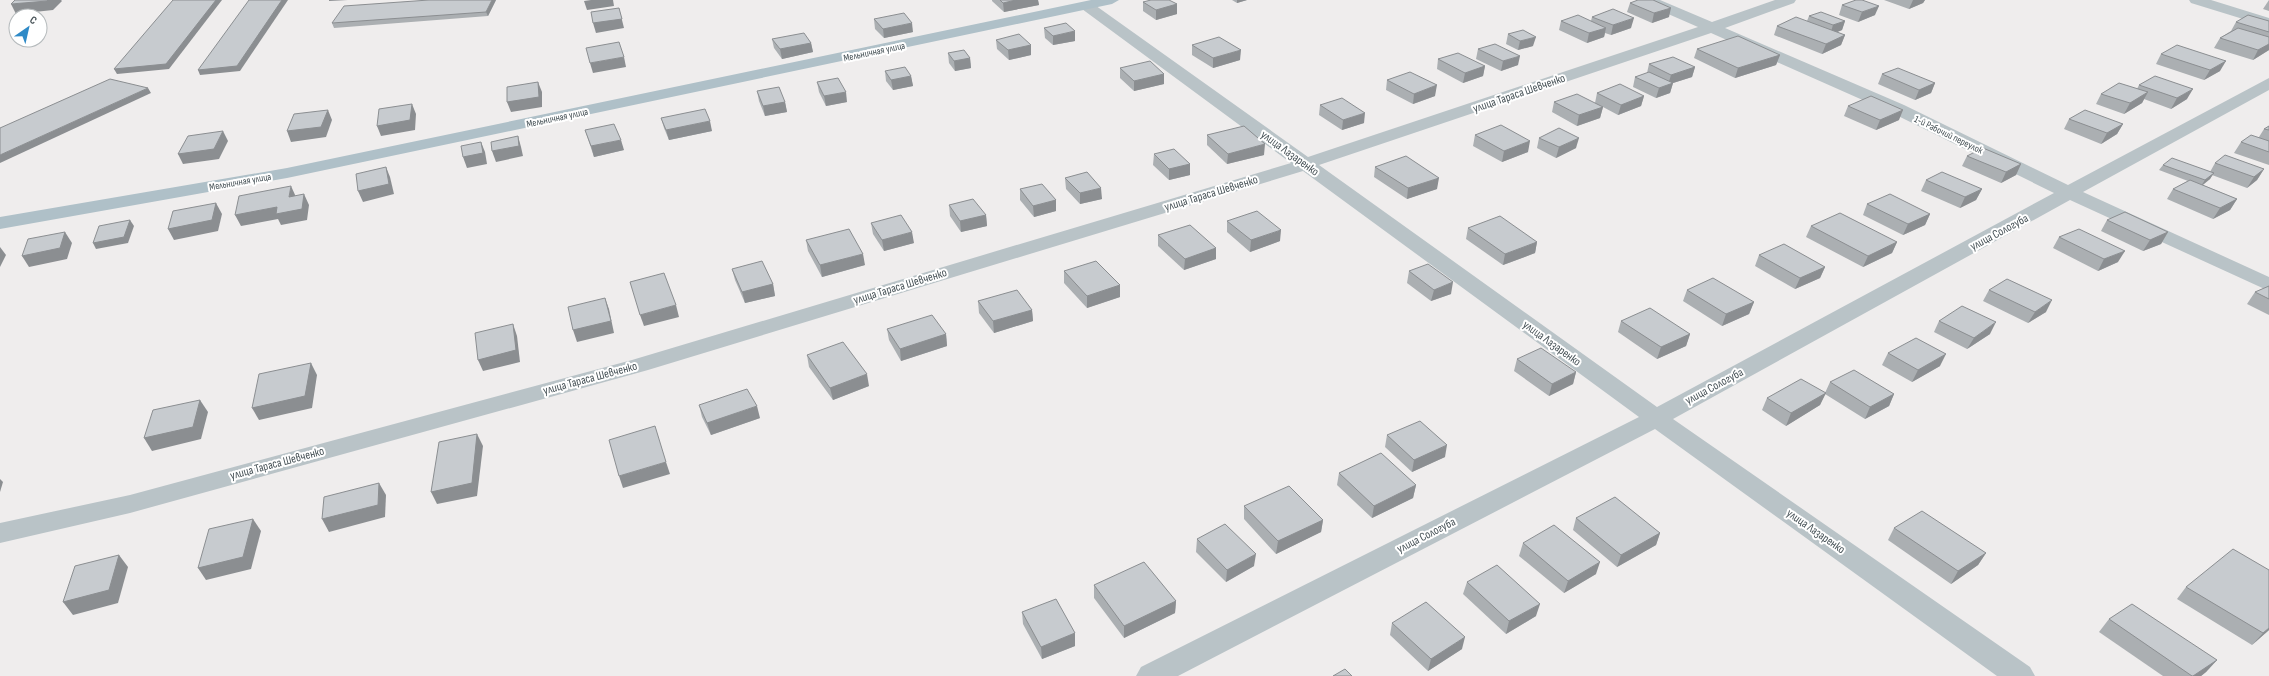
<svg xmlns="http://www.w3.org/2000/svg" width="2269" height="676" font-family="'Sofia Sans Condensed',sans-serif">
<rect width="100%" height="100%" fill="#efeded"/>
<g fill="none" stroke-linecap="round" stroke-linejoin="round">
<!-- minor -->
<g fill="#b9c3c7" fill-rule="evenodd">
<path d="M1641 0H1660L1712 22 1775 0H1796L1794 3 1725 28 1904 105 2068 185 2269 78V90L2083 192 2269 277V291L2070 200 1673 419 2030 667 2035 676H1997L1655 429 1178 676H1136L1141 667 1639 417 1303 171 648 370 130 513 0 543V523L130 495 632 360 1291 163 1082 9 1080 6 1082 3H1092L1308 157 1698 27 1643 3ZM1711 33 1892 113 2054 193 1657 407 1319 165Z"/>
<path d="M2189 0H2211L2269 18V27L2191 3Z"/>
</g>
<!-- major -->
<path fill="#afc0c8" fill-rule="evenodd" d="M1091 0H1119L1112 4 287 178 0 229V217L287 168Z"/>
</g>
<!-- wall -->
<g fill="#abafb2">
<path d="M496 0 488 16 334 28 332 23Z"/>
<path d="M992 0H1038L1039 5 1004 12 992 1Z"/>
<path d="M1232 0H1247L1237 3Z"/>
<path d="M1884 0H1925L1923 3 1909 9Z"/>
<path d="M2269 0V11L2263 9Z"/>
<path d="M1143 2 1177 4V14L1156 20 1143 11Z"/>
<path d="M1630 3 1669 17 1652 23 1627 12Z"/>
<path d="M1842 5 1875 15 1858 22 1839 15Z"/>
<path d="M1809 16 1845 21 1842 30 1837 32 1845 35 1841 45 1822 54 1774 35 1777 26 1807 21Z"/>
<path d="M1592 17 1631 28 1611 35 1605 33 1604 37 1587 43 1559 30 1561 21H1591Z"/>
<path d="M874 19 913 32 884 38 875 29Z"/>
<path d="M2269 21V50L2253 60 2214 48 2220 38 2231 31 2236 22Z"/>
<path d="M1044 28 1075 41 1053 45 1045 38Z"/>
<path d="M1508 34 1533 46 1518 50 1506 44Z"/>
<path d="M772 39 811 43 813 52 782 59 774 48Z"/>
<path d="M996 40 1031 45V55L1009 60 997 49Z"/>
<path d="M1192 45 1240 60 1213 68 1192 55Z"/>
<path d="M1478 49 1518 65 1501 71 1476 59Z"/>
<path d="M1697 49 1780 55 1776 65 1735 78 1694 58Z"/>
<path d="M948 53 970 58 971 68 955 71 949 63Z"/>
<path d="M2161 54 2220 71 2204 80 2156 64Z"/>
<path d="M1438 59 1485 66 1483 76 1463 83 1437 69Z"/>
<path d="M1649 64 1695 67 1692 77 1673 83 1670 93 1656 98 1633 87 1635 77 1647 73Z"/>
<path d="M1120 68 1164 74V84L1134 91 1120 78Z"/>
<path d="M885 71 911 76 913 86 893 90 886 81Z"/>
<path d="M1882 74 1935 83 1931 93 1915 100 1878 84Z"/>
<path d="M1387 80 1435 96 1413 104 1386 90Z"/>
<path d="M817 82 847 102 826 106 819 92Z"/>
<path d="M2139 85 2187 99 2171 109 2144 99 2142 103 2124 114 2096 104 2101 94 2137 89Z"/>
<path d="M757 91 785 102 787 112 765 116 759 101Z"/>
<path d="M1597 93 1644 96 1641 106 1618 115 1603 107 1600 118 1577 126 1552 112 1554 102 1595 103Z"/>
<path d="M1320 105 1364 123 1342 130 1319 115Z"/>
<path d="M1848 106 1899 120 1876 130 1844 116Z"/>
<path d="M661 118 712 131 669 140 664 128Z"/>
<path d="M2069 119 2123 124 2117 134 2101 144 2064 129Z"/>
<path d="M2269 126V165L2234 153 2241 142 2259 137 2264 129Z"/>
<path d="M585 130 624 150 594 157Z"/>
<path d="M1207 135 1264 155 1227 164 1207 145Z"/>
<path d="M1475 135 1528 152 1502 162 1473 146Z"/>
<path d="M1539 138 1576 148 1556 158 1537 148Z"/>
<path d="M1154 154 1190 164V175L1169 180 1153 165Z"/>
<path d="M1967 156 2021 164 2016 175 2001 183 1962 166Z"/>
<path d="M2215 163 2264 169 2257 180 2247 188 2212 175 2210 179 2203 185 2237 199 2230 210 2213 219 2167 199 2173 189 2188 181 2159 170 2163 165 2210 172Z"/>
<path d="M1375 167 1437 189 1407 199 1374 177Z"/>
<path d="M1065 178 1102 199 1080 204 1066 189Z"/>
<path d="M1926 180 1982 189 1976 200 1960 208 1921 191Z"/>
<path d="M1020 189 1056 200V211L1034 217 1020 200Z"/>
<path d="M1867 204 1930 214 1925 225 1903 235 1863 215Z"/>
<path d="M949 205 986 215 987 226 961 232 950 216Z"/>
<path d="M2107 220 2168 232 2161 244 2143 251 2101 231Z"/>
<path d="M1227 221 1280 241 1250 252 1227 232Z"/>
<path d="M871 223 914 243 884 251 873 234Z"/>
<path d="M1811 226 1897 242 1892 253 1863 267 1806 237Z"/>
<path d="M1468 228 1537 242 1535 253 1503 265 1466 239Z"/>
<path d="M1158 235 1216 248V259L1184 270 1158 246Z"/>
<path d="M2059 237 2118 262 2098 271 2053 248Z"/>
<path d="M806 240 865 265 822 277 808 251Z"/>
<path d="M1759 255 1825 267 1820 278 1795 289 1755 266Z"/>
<path d="M732 269 773 284 775 296 745 303 735 280Z"/>
<path d="M1064 271 1120 285V297L1087 308 1064 283Z"/>
<path d="M1409 271 1451 294 1431 301 1407 283Z"/>
<path d="M2269 286V315L2247 304 2255 292Z"/>
<path d="M1687 290 1754 302 1749 314 1722 326 1683 301Z"/>
<path d="M1989 290 2046 312 2028 323 1983 301Z"/>
<path d="M978 301 1032 310 1033 321 994 333 979 313Z"/>
<path d="M1621 321 1690 334 1686 346 1657 359 1618 332Z"/>
<path d="M1939 321 1990 334 1967 349 1934 332Z"/>
<path d="M887 329 946 334 947 346 901 361 889 340Z"/>
<path d="M1888 353 1940 366 1912 382 1882 365Z"/>
<path d="M807 355 869 386 833 400 809 367Z"/>
<path d="M1517 359 1576 372 1573 384 1549 396 1514 371Z"/>
<path d="M1830 382 1894 394 1889 406 1865 419 1825 394 1820 405 1786 426 1762 410 1767 398 1825 393Z"/>
<path d="M699 405 760 418 711 435 702 417Z"/>
<path d="M1387 435 1445 457 1412 472 1385 447Z"/>
<path d="M1339 473 1416 485 1413 498 1372 518 1337 485Z"/>
<path d="M1244 506 1323 520 1321 532 1276 554 1244 519Z"/>
<path d="M1576 518 1660 533 1656 545 1617 567 1573 530Z"/>
<path d="M1894 528 1986 553 1978 565 1951 584 1888 540Z"/>
<path d="M1197 539 1254 566 1226 582 1196 552Z"/>
<path d="M1523 543 1596 574 1564 593 1519 556Z"/>
<path d="M1467 582 1536 616 1506 634 1463 594Z"/>
<path d="M1094 585 1176 601 1175 613 1124 638 1094 598Z"/>
<path d="M2186 587 2269 630 2252 645 2177 599Z"/>
<path d="M1022 612 1075 633V646L1042 659 1023 624Z"/>
<path d="M2109 619 2217 660 2206 672 2201 676H2163L2099 632Z"/>
<path d="M1392 623 1462 649 1428 671 1390 635Z"/>
</g>
<!-- shaded-wall -->
<g fill="#8b8e91">
<path d="M48 0H61L62 1 53 10 16 14 11 4Z"/>
<path d="M216 0H222L169 69 117 74 114 69Z"/>
<path d="M282 0H288L240 71 200 75 198 70Z"/>
<path d="M329 0H348L329 1Z"/>
<path d="M492 0H496L488 16 486 12Z"/>
<path d="M591 0H613L614 6 587 10 584 1Z"/>
<path d="M1016 0H1038L1039 5 1004 12 1003 3Z"/>
<path d="M1237 0H1247L1237 3Z"/>
<path d="M1913 0H1925L1923 3 1909 9Z"/>
<path d="M1177 4V14L1156 20V10Z"/>
<path d="M1879 6 1875 15 1858 22 1862 12Z"/>
<path d="M619 8 624 28 596 33 593 23Z"/>
<path d="M1671 8 1669 17 1652 23 1654 13Z"/>
<path d="M1634 18 1631 28 1611 35 1613 25Z"/>
<path d="M1845 21 1842 30 1830 35 1833 25Z"/>
<path d="M912 23 913 32 884 38 883 29Z"/>
<path d="M1606 28 1604 37 1587 43 1589 33Z"/>
<path d="M1075 31V41L1053 45V36Z"/>
<path d="M1845 35 1841 45 1822 54 1826 44Z"/>
<path d="M1536 37 1533 46 1518 50 1520 41Z"/>
<path d="M811 43 813 52 782 59 780 49Z"/>
<path d="M2269 44V50L2253 60 2258 50Z"/>
<path d="M1031 45V55L1009 60 1008 50Z"/>
<path d="M1241 50 1240 60 1213 68V58Z"/>
<path d="M1780 55 1776 65 1735 78 1738 68Z"/>
<path d="M1520 56 1518 65 1501 71 1503 61Z"/>
<path d="M624 57 626 67 593 73 590 63Z"/>
<path d="M970 58 971 68 955 71 954 61Z"/>
<path d="M2226 61 2220 71 2204 80 2210 70Z"/>
<path d="M1485 66 1483 76 1463 83 1465 73Z"/>
<path d="M1695 67 1692 77 1673 83 1670 93 1656 98 1659 88 1668 85 1671 75Z"/>
<path d="M1164 74V84L1134 91V81Z"/>
<path d="M911 76 913 86 893 90 891 80Z"/>
<path d="M538 82 542 92V107L511 112 507 102Z"/>
<path d="M1935 83 1931 93 1915 100 1919 90Z"/>
<path d="M1437 85 1435 96 1413 104 1414 94Z"/>
<path d="M148 88 151 93 0 163V155Z"/>
<path d="M2193 89 2187 99 2171 109 2177 98Z"/>
<path d="M846 92 847 102 826 106 824 96Z"/>
<path d="M2148 92 2142 103 2124 114 2130 103Z"/>
<path d="M1644 96 1641 106 1618 115 1621 105Z"/>
<path d="M785 102 787 112 765 116 763 106Z"/>
<path d="M412 104 416 114 415 130 381 136 377 126Z"/>
<path d="M1603 107 1600 118 1577 126 1579 115Z"/>
<path d="M328 110 332 120 326 137 291 142 287 131Z"/>
<path d="M1903 110 1899 120 1876 130 1880 120Z"/>
<path d="M1365 113 1364 123 1342 130 1343 120Z"/>
<path d="M710 121 712 131 669 140 666 130Z"/>
<path d="M2123 124 2117 134 2101 144 2107 133Z"/>
<path d="M223 131 228 141 219 159 183 164 178 154Z"/>
<path d="M518 136 521 147 523 156 496 162 492 151Z"/>
<path d="M1579 138 1576 148 1556 158 1559 147Z"/>
<path d="M621 140 624 150 594 157 591 146Z"/>
<path d="M1530 141 1528 152 1502 162 1504 151Z"/>
<path d="M481 142 485 152 487 164 467 168 463 157Z"/>
<path d="M1265 144 1264 155 1227 164 1228 154Z"/>
<path d="M1190 164V175L1169 180V169Z"/>
<path d="M2021 164 2016 175 2001 183 2006 172Z"/>
<path d="M386 167 390 177 394 194 363 202 358 191Z"/>
<path d="M2264 169 2257 180 2247 188 2254 177Z"/>
<path d="M2214 173 2210 179 2201 186 2205 180Z"/>
<path d="M1439 178 1437 189 1407 199 1408 188Z"/>
<path d="M291 186 296 197H289Z"/>
<path d="M1101 188 1102 199 1080 204V193Z"/>
<path d="M1982 189 1976 200 1960 208 1965 197Z"/>
<path d="M304 194 309 205 307 220 281 225 278 219 241 226 235 215Z"/>
<path d="M2237 199 2230 210 2213 219 2220 208Z"/>
<path d="M1056 200V211L1034 217 1033 206Z"/>
<path d="M216 203 222 214 218 231 174 240 168 229Z"/>
<path d="M1930 214 1925 225 1903 235 1908 224Z"/>
<path d="M986 215 987 226 961 232 960 221Z"/>
<path d="M130 220 134 226 128 243 96 249 93 243Z"/>
<path d="M1281 230 1280 241 1250 252 1251 240Z"/>
<path d="M65 232 72 243 67 259 29 267 22 256Z"/>
<path d="M912 232 914 243 884 251 882 240Z"/>
<path d="M2168 232 2161 244 2143 251 2150 240Z"/>
<path d="M1537 242 1535 253 1503 265 1505 254Z"/>
<path d="M1897 242 1892 253 1863 267 1868 256Z"/>
<path d="M0 247 6 255 0 267Z"/>
<path d="M1216 248V259L1184 270 1185 259Z"/>
<path d="M2125 251 2118 262 2098 271 2104 259Z"/>
<path d="M863 254 865 265 822 277 820 265Z"/>
<path d="M1825 267 1820 278 1795 289 1800 278Z"/>
<path d="M1453 282 1451 294 1431 301 1434 290Z"/>
<path d="M773 284 775 296 745 303 742 292Z"/>
<path d="M1120 285V297L1087 308V296Z"/>
<path d="M605 298 609 309 614 333 577 342 573 330Z"/>
<path d="M2052 300 2046 312 2028 323 2035 312Z"/>
<path d="M1754 302 1749 314 1722 326 1726 314Z"/>
<path d="M676 305 679 317 644 326 640 315Z"/>
<path d="M1032 310 1033 321 994 333 993 321Z"/>
<path d="M1996 322 1990 334 1967 349 1974 338Z"/>
<path d="M513 324 517 336 520 362 483 371 478 360Z"/>
<path d="M946 334 947 346 901 361 900 349Z"/>
<path d="M1690 334 1686 346 1657 359 1661 347Z"/>
<path d="M1946 354 1940 366 1912 382 1918 370Z"/>
<path d="M311 363 317 375 312 408 259 420 252 408Z"/>
<path d="M1576 372 1573 384 1549 396 1552 384Z"/>
<path d="M867 374 869 386 833 400 830 388Z"/>
<path d="M1826 393 1820 405 1786 426 1791 413Z"/>
<path d="M1894 394 1889 406 1865 419 1870 407Z"/>
<path d="M200 400 208 412 201 439 152 451 144 438Z"/>
<path d="M757 406 760 418 711 435 707 423Z"/>
<path d="M477 434 483 446 477 496 437 504 431 492Z"/>
<path d="M1447 445 1445 457 1412 472 1414 460Z"/>
<path d="M666 462 670 474 623 488 619 476Z"/>
<path d="M0 479 3 482 0 492Z"/>
<path d="M379 483 386 495 385 517 329 532 322 519Z"/>
<path d="M1416 485 1413 498 1372 518 1374 506Z"/>
<path d="M253 519 261 531 251 569 206 580 198 568Z"/>
<path d="M1323 520 1321 532 1276 554 1278 541Z"/>
<path d="M1660 533 1656 545 1617 567 1621 555Z"/>
<path d="M1986 553 1978 565 1951 584 1958 571Z"/>
<path d="M1256 554 1254 566 1226 582 1227 570Z"/>
<path d="M119 555 128 567 118 603 73 615 63 602Z"/>
<path d="M1600 562 1596 574 1564 593 1568 581Z"/>
<path d="M1176 601 1175 613 1124 638V626Z"/>
<path d="M1540 604 1536 616 1506 634 1509 621Z"/>
<path d="M2269 628V630L2252 645 2263 633Z"/>
<path d="M1075 633V646L1042 659 1041 647Z"/>
<path d="M1465 637 1462 649 1428 671 1431 659Z"/>
<path d="M2217 660 2206 672 2201 676H2193Z"/>
</g>
<!-- building -->
<g fill="#c7cbcf" stroke="#8b8e91">
<path d="M15 0H48L47 1 11 4Z"/>
<path d="M173 0H216L166 64 114 69Z"/>
<path d="M249 0H282L237 66 198 70Z"/>
<path d="M429 0H492L486 12 332 23 344 6Z"/>
<path d="M1000 0H1016L1003 3Z"/>
<path d="M1151 0H1169L1177 4 1156 10 1143 2Z"/>
<path d="M1638 0H1653L1671 8 1654 13 1630 3Z"/>
<path d="M1856 0H1862L1879 6 1862 12 1842 5Z"/>
<path d="M619 8 622 19 593 23 591 12Z"/>
<path d="M1613 9 1634 18 1613 25 1592 17Z"/>
<path d="M1821 12 1845 21 1833 25 1809 16Z"/>
<path d="M904 13 912 23 883 29 874 19Z"/>
<path d="M1578 15 1606 28 1589 33 1561 21Z"/>
<path d="M2248 15 2269 21V32L2236 22Z"/>
<path d="M1796 17 1845 35 1826 44 1777 26Z"/>
<path d="M1066 23 1075 31 1053 36 1044 28Z"/>
<path d="M2238 28 2269 37V44L2258 50 2220 38Z"/>
<path d="M1523 30 1536 37 1520 41 1508 34Z"/>
<path d="M804 33 811 43 780 49 772 39Z"/>
<path d="M1019 34 1031 45 1008 50 996 40Z"/>
<path d="M1738 36 1780 55 1738 68 1697 49Z"/>
<path d="M1219 37 1241 50 1213 58 1192 45Z"/>
<path d="M619 42 624 57 590 63 586 48Z"/>
<path d="M1495 44 1520 56 1503 61 1478 49Z"/>
<path d="M2177 45 2226 61 2210 70 2161 54Z"/>
<path d="M964 50 970 58 954 61 948 53Z"/>
<path d="M1458 53 1485 66 1465 73 1438 59Z"/>
<path d="M1673 57 1695 67 1671 75 1649 64Z"/>
<path d="M1150 61 1164 74 1134 81 1120 68Z"/>
<path d="M905 67 911 76 891 80 885 71Z"/>
<path d="M1898 68 1935 83 1919 90 1882 74Z"/>
<path d="M1410 72 1437 85 1414 94 1387 80Z"/>
<path d="M1649 72 1673 83 1659 88 1635 77Z"/>
<path d="M2155 76 2193 89 2177 98 2139 85Z"/>
<path d="M838 78 846 92 824 96 817 82Z"/>
<path d="M110 79 148 88 0 155V128Z"/>
<path d="M538 82 539 97 507 102V87Z"/>
<path d="M2119 83 2148 92 2130 103 2101 94Z"/>
<path d="M1620 84 1644 96 1621 105 1597 93Z"/>
<path d="M779 87 785 102 763 106 757 91Z"/>
<path d="M1577 94 1603 107 1579 115 1554 102Z"/>
<path d="M1871 96 1903 110 1880 120 1848 106Z"/>
<path d="M1342 98 1365 113 1343 120 1320 105Z"/>
<path d="M412 104 410 120 377 126 379 109Z"/>
<path d="M705 109 710 121 666 130 661 118Z"/>
<path d="M328 110 321 127 287 131 294 114Z"/>
<path d="M2085 110 2123 124 2107 133 2069 119Z"/>
<path d="M614 124 621 140 591 146 585 130Z"/>
<path d="M1501 125 1530 141 1504 151 1475 135Z"/>
<path d="M1244 126 1265 144 1228 154 1207 135Z"/>
<path d="M2269 126V130L2264 129Z"/>
<path d="M1559 128 1579 138 1559 147 1539 138Z"/>
<path d="M223 131 214 149 178 154 188 136Z"/>
<path d="M2251 135 2269 141V152L2241 142Z"/>
<path d="M518 136 519 146 492 151 491 142Z"/>
<path d="M481 142 483 153 463 157 461 146Z"/>
<path d="M1983 148 2021 164 2006 172 1967 156Z"/>
<path d="M1174 149 1190 164 1169 169 1154 154Z"/>
<path d="M2225 155 2264 169 2254 177 2215 163Z"/>
<path d="M1406 156 1439 178 1408 188 1375 167Z"/>
<path d="M2172 158 2214 173 2205 180 2163 165Z"/>
<path d="M386 167 389 184 358 191 356 174Z"/>
<path d="M1087 172 1101 188 1080 193 1065 178Z"/>
<path d="M1942 172 1982 189 1965 197 1926 180Z"/>
<path d="M2190 180 2237 199 2220 208 2173 189Z"/>
<path d="M1042 184 1056 200 1033 206 1020 189Z"/>
<path d="M291 186 289 197 304 194 302 209 276 214 277 207 235 215 239 196Z"/>
<path d="M1890 194 1930 214 1908 224 1867 204Z"/>
<path d="M973 199 986 215 960 221 949 205Z"/>
<path d="M216 203 212 220 168 229 173 211Z"/>
<path d="M1257 211 1281 230 1251 240 1227 221Z"/>
<path d="M2125 212 2168 232 2150 240 2107 220Z"/>
<path d="M1840 213 1897 242 1868 256 1811 226Z"/>
<path d="M901 215 912 232 882 240 871 223Z"/>
<path d="M1500 216 1537 242 1505 254 1468 228Z"/>
<path d="M130 220 124 237 93 243 99 226Z"/>
<path d="M1190 225 1216 248 1185 259 1158 235Z"/>
<path d="M849 229 863 254 820 265 806 240Z"/>
<path d="M2079 229 2125 251 2104 259 2059 237Z"/>
<path d="M65 232 60 248 22 256 28 239Z"/>
<path d="M1784 244 1825 267 1800 278 1759 255Z"/>
<path d="M762 261 773 284 742 292 732 269Z"/>
<path d="M1096 261 1120 285 1087 296 1064 271Z"/>
<path d="M1428 264 1453 282 1434 290 1409 271Z"/>
<path d="M664 273 676 305 640 315 630 282Z"/>
<path d="M1713 278 1754 302 1726 314 1687 290Z"/>
<path d="M2007 279 2052 300 2035 312 1989 290Z"/>
<path d="M2269 286V299L2255 292Z"/>
<path d="M1017 290 1032 310 993 321 978 301Z"/>
<path d="M605 298 611 321 573 330 568 307Z"/>
<path d="M1962 306 1996 322 1974 338 1939 321Z"/>
<path d="M1650 308 1690 334 1661 347 1621 321Z"/>
<path d="M932 315 946 334 900 349 887 329Z"/>
<path d="M513 324 516 350 478 360 475 333Z"/>
<path d="M1916 338 1946 354 1918 370 1888 353Z"/>
<path d="M843 342 867 374 830 388 807 355Z"/>
<path d="M1541 348 1576 372 1552 384 1517 359Z"/>
<path d="M311 363 305 396 252 408 259 374Z"/>
<path d="M1854 370 1894 394 1870 407 1830 382Z"/>
<path d="M1801 379 1826 393 1791 413 1767 398Z"/>
<path d="M747 389 757 406 707 423 699 405Z"/>
<path d="M200 400 193 427 144 438 153 410Z"/>
<path d="M1420 421 1447 445 1414 460 1387 435Z"/>
<path d="M655 426 666 462 619 476 609 440Z"/>
<path d="M477 434 472 483 431 492 439 442Z"/>
<path d="M1381 453 1416 485 1374 506 1339 473Z"/>
<path d="M379 483 378 505 322 519 324 497Z"/>
<path d="M1289 486 1323 520 1278 541 1244 506Z"/>
<path d="M1615 497 1660 533 1621 555 1576 518Z"/>
<path d="M1922 511 1986 553 1958 571 1894 528Z"/>
<path d="M253 519 243 557 198 568 209 529Z"/>
<path d="M1225 524 1256 554 1227 570 1197 539Z"/>
<path d="M1554 525 1600 562 1568 581 1523 543Z"/>
<path d="M2233 549 2269 570V628L2263 633 2186 587Z"/>
<path d="M119 555 109 590 63 602 75 566Z"/>
<path d="M1144 562 1176 601 1124 626 1094 585Z"/>
<path d="M1497 565 1540 604 1509 621 1467 582Z"/>
<path d="M1056 599 1075 633 1041 647 1022 612Z"/>
<path d="M1426 602 1465 637 1431 659 1392 623Z"/>
<path d="M2132 604 2217 660 2193 676H2192L2109 619Z"/>
<path d="M1345 669 1352 676H1333Z"/>
</g>
<g text-anchor="middle" stroke-width="4" stroke-linejoin="round" paint-order="stroke">
<!-- far-street labels -->
<g font-size="10" fill="#475257" stroke="#fff">
<text transform="translate(874 51) rotate(-12)" y="4">Мельничная улица</text>
<text transform="translate(557 117) rotate(-12)" y="4">Мельничная улица</text>
<text transform="translate(1949 134) rotate(26)" y="4">1-й Рабочий переулок</text>
<text transform="translate(240 181) rotate(-10)" y="4">Мельничная улица</text>
</g>
<!-- street labels -->
<g font-size="12" fill="#475257" stroke="#fff">
<text transform="translate(1519 93) rotate(-19)" y="4">улица Тараса Шевченко</text>
<text transform="translate(1290 153) rotate(36)" y="4">улица Лазаренко</text>
<text transform="translate(1211 193) rotate(-17)" y="4">улица Тараса Шевченко</text>
<text transform="translate(1999 232) rotate(-28)" y="4">улица Сологуба</text>
<text transform="translate(900 286) rotate(-17)" y="4">улица Тараса Шевченко</text>
<text transform="translate(1552 343) rotate(36)" y="4">улица Лазаренко</text>
<text transform="translate(590 378) rotate(-15)" y="4">улица Тараса Шевченко</text>
<text transform="translate(1714 386) rotate(-28)" y="4">улица Сологуба</text>
<text transform="translate(277 463) rotate(-15)" y="4">улица Тараса Шевченко</text>
<text transform="translate(1816 531) rotate(35)" y="4">улица Лазаренко</text>
<text transform="translate(1426 535) rotate(-27)" y="4">улица Сологуба</text>
</g>
</g>
<!-- north arrow -->
<g transform="translate(28 28) rotate(34)"><circle r="19" fill="#ffffff" stroke="#b5babc"/>
<path d="M0-3L7 15L0 10L-7 15Z" fill="#2f8ac7"/>
<text y="-6" font-size="11" font-weight="bold" text-anchor="middle" fill="#475257">С</text>
</g>
</svg>
